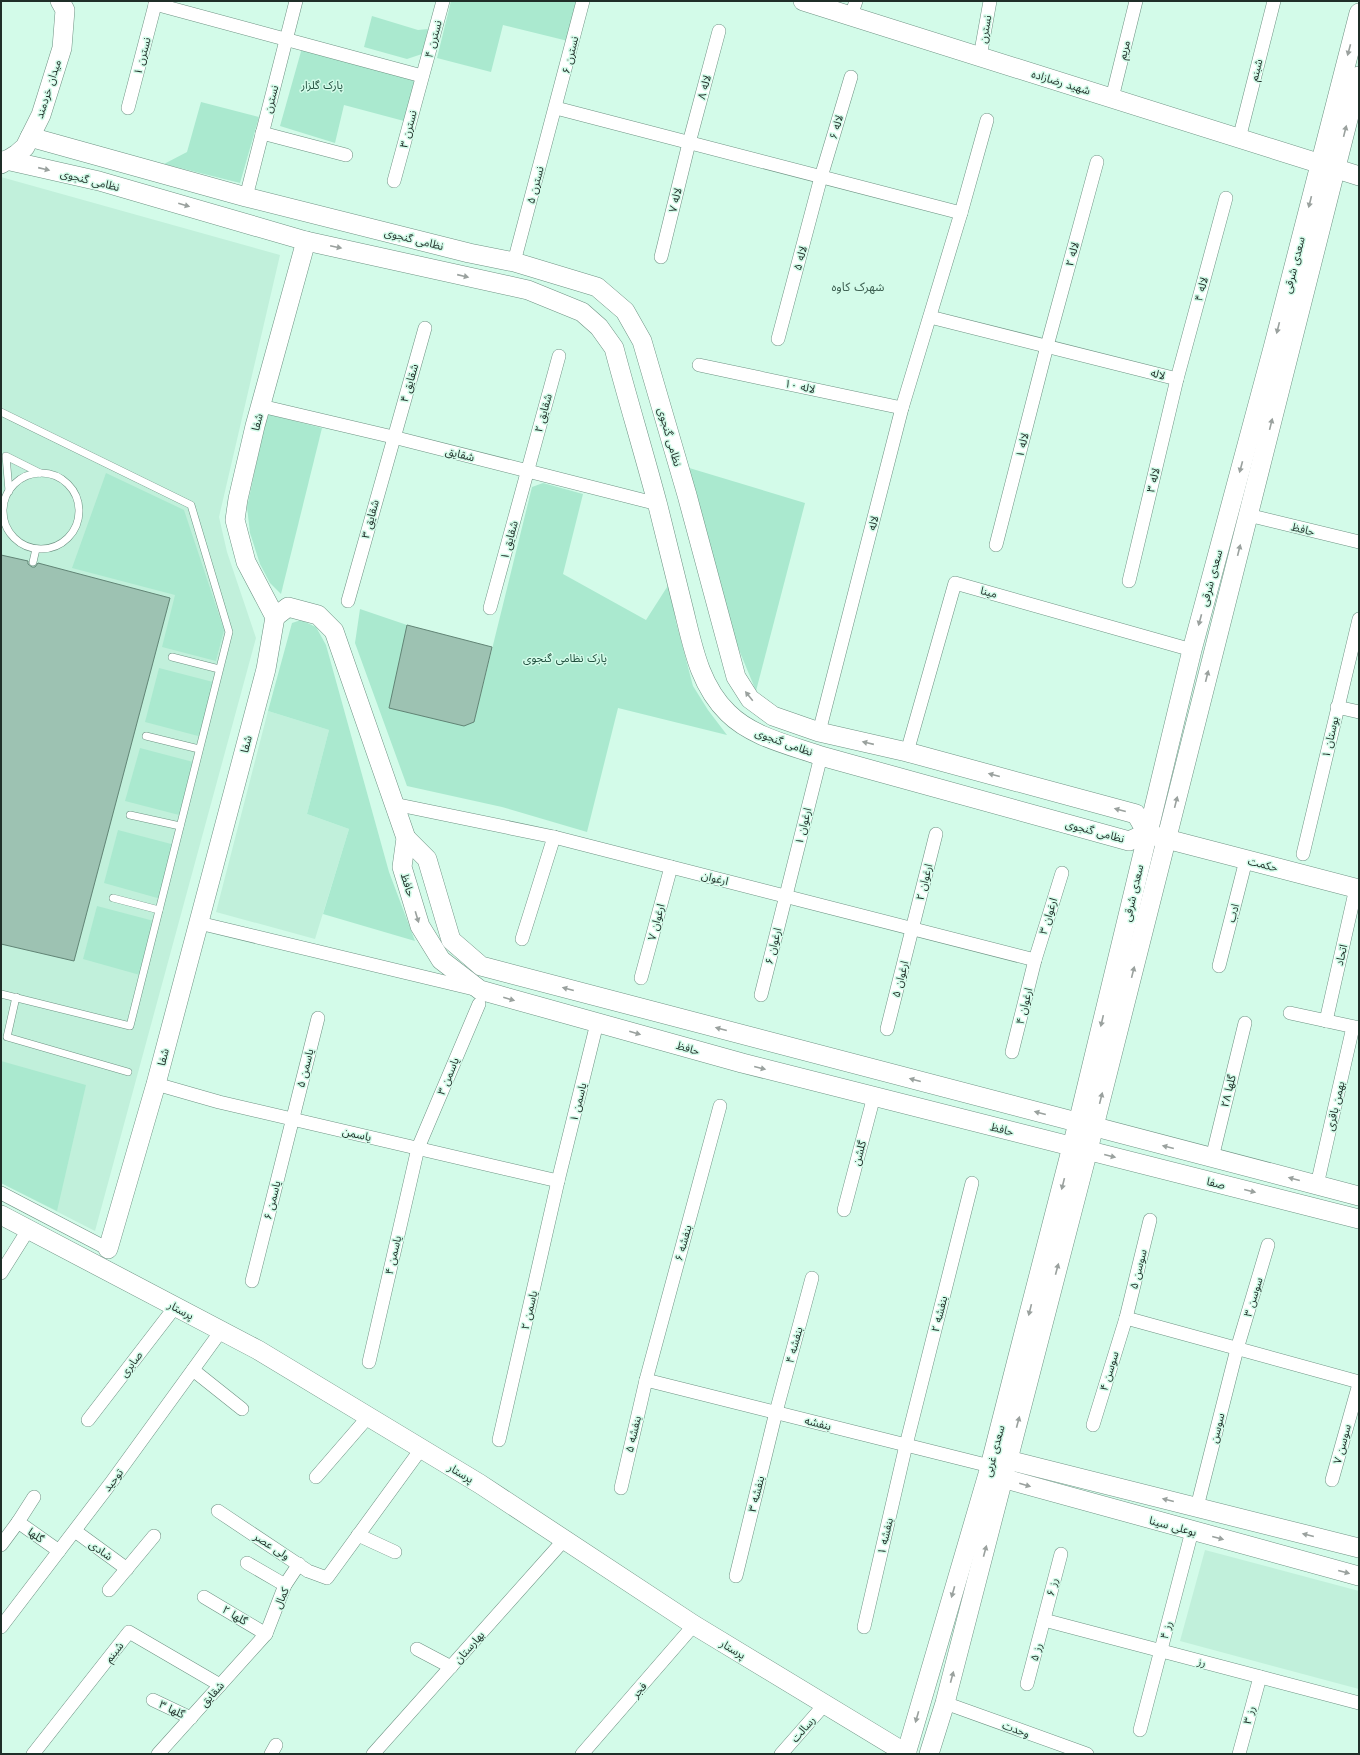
<svg xmlns="http://www.w3.org/2000/svg" width="1360" height="1755" font-family="'Work Sans','Noto Sans Arabic',sans-serif">
<rect width="100%" height="100%" fill="#d3fbe9"/>
<!-- built -->
<g fill="#c1f0db">
<path d="M1 177 280 255 219 517 227 552 256 638 95 1231 1 1183Z"/>
<path d="M268 711 329 730 307 814 349 829 315 939 216 912Z"/>
<path d="M1205 1550 1359 1591V1689L1180 1641Z"/>
</g>
<!-- green -->
<g fill="#aae9cf">
<path d="M451 1H579L568 41 503 25 491 72 437 58Z"/>
<path d="M372 16 418 30 428 29 422 54 407 59 364 47Z"/>
<path d="M302 48 416 79 404 121 344 105 335 143 280 126Z"/>
<path d="M201 102 259 117 240 183 164 164 187 152Z"/>
<path d="M267 414 322 428 281 594 270 583 260 564 250 533 247 507Z"/>
<path d="M686 467 805 503 756 691 737 645Z"/>
<path d="M106 473 184 510 224 630 216 661 162 647 175 595 72 568Z"/>
<path d="M543 483 583 494 563 574 646 620 669 584 676 622 693 686 708 710 727 735 618 708 587 832 502 807 407 786 355 643 360 609 407 625 474 722 532 487Z"/>
<path d="M301 620 316 627 326 645 389 872 415 941 323 914 349 829 307 814 329 730 268 711 292 623Z"/>
<path d="M159 668 217 683 202 737 145 722Z"/>
<path d="M140 748 197 763 183 816 125 801Z"/>
<path d="M118 830 175 845 161 899 104 883Z"/>
<path d="M97 906 154 921 140 975 83 959Z"/>
<path d="M1 1061 86 1085 57 1211 1 1183Z"/>
</g>
<!-- building -->
<g fill="#9dc2b2" stroke="#618475">
<path d="M1 555 28 561V564L32 567H35L38 563 170 598 74 961 1 944Z"/>
<path d="M407 625 492 647 474 722 464 726 389 708Z"/>
</g>
<g fill="none" stroke-linecap="round" stroke-linejoin="round">
<defs>
<g id="lane">
<path d="M1 412 191 505 229 632 130 1026 1 994"/>
<circle cx="41" cy="511" r="38"/>
<path d="M9 491 6 456 40 473"/>
<path d="M33 562 36 549"/>
<path d="M172 657 219 669"/>
<path d="M146 736 199 749"/>
<path d="M130 815 180 826"/>
<path d="M113 898 159 910"/>
<path d="M16 997 7 1037 128 1072"/>
</g>
<g id="street">
<path d="M155 4 422 76"/>
<path d="M851 16 856 1"/>
<path d="M980 57 990 1"/>
<path d="M1112 98 1136 1"/>
<path d="M128 108 156 1"/>
<path d="M556 108 961 213"/>
<path d="M262 133 346 155"/>
<path d="M1239 139 1274 1"/>
<path d="M394 181 443 1"/>
<path d="M246 197 296 1"/>
<path d="M661 257 689 143 719 31"/>
<path d="M514 262 583 1"/>
<path d="M930 317 1177 379"/>
<path d="M778 339 821 177 851 77"/>
<path d="M699 365 902 408"/>
<path d="M261 406 393 437 658 504"/>
<path d="M1248 515 1359 542"/>
<path d="M996 545 1047 346 1097 162"/>
<path d="M1129 581 1177 379 1226 198"/>
<path d="M348 601 425 328"/>
<path d="M490 608 559 356"/>
<path d="M1337 707 1359 712"/>
<path d="M819 732 902 408 961 213 987 120"/>
<path d="M907 752 955 583 1192 650"/>
<path d="M394 804 554 837 1035 960"/>
<path d="M1303 854 1359 619"/>
<path d="M199 923 474 989"/>
<path d="M522 939 554 837"/>
<path d="M1219 966 1246 860"/>
<path d="M641 978 671 867"/>
<path d="M761 995 821 756"/>
<path d="M1290 1013 1359 1028"/>
<path d="M1326 1021 1356 888"/>
<path d="M887 1029 936 834"/>
<path d="M1012 1052 1035 960 1062 873"/>
<path d="M156 1084 219 1102 558 1181"/>
<path d="M1212 1158 1245 1023"/>
<path d="M1317 1185 1353 1027"/>
<path d="M1 1193 108 1249"/>
<path d="M844 1210 874 1096"/>
<path d="M1 1273 28 1230"/>
<path d="M252 1281 318 1018"/>
<path d="M1126 1318 1359 1382"/>
<path d="M369 1362 418 1148 479 1004"/>
<path d="M193 1370 242 1409"/>
<path d="M646 1380 990 1466"/>
<path d="M88 1420 175 1307"/>
<path d="M1093 1425 1126 1318 1150 1220"/>
<path d="M499 1440 558 1181 597 1023"/>
<path d="M316 1477 368 1417"/>
<path d="M1332 1480 1359 1384"/>
<path d="M621 1488 646 1380 720 1106"/>
<path d="M34 1497 18 1522 59 1551"/>
<path d="M1197 1507 1237 1349 1268 1245"/>
<path d="M218 1511 308 1571 327 1578 421 1449"/>
<path d="M75 1531 127 1569"/>
<path d="M358 1535 395 1552"/>
<path d="M1 1545 18 1522"/>
<path d="M247 1563 285 1585"/>
<path d="M736 1576 776 1412 812 1278"/>
<path d="M109 1590 154 1536"/>
<path d="M204 1597 266 1634"/>
<path d="M1044 1620 1359 1703"/>
<path d="M1 1627 110 1484 221 1331"/>
<path d="M864 1627 906 1445 972 1183"/>
<path d="M417 1649 451 1667"/>
<path d="M1027 1684 1061 1554"/>
<path d="M153 1700 191 1718"/>
<path d="M945 1703 1087 1754"/>
<path d="M1140 1730 1192 1531"/>
<path d="M33 1754 129 1632 220 1685"/>
<path d="M158 1754 266 1634 285 1585 299 1564"/>
<path d="M271 1754 276 1745"/>
<path d="M373 1754 564 1540"/>
<path d="M582 1754 694 1625"/>
<path d="M781 1754 825 1704"/>
<path d="M1239 1754 1260 1677"/>
</g>
<g id="secondary">
<path d="M803 1 1359 176"/>
<path d="M30 137 246 197 469 253 514 262 597 287 625 311 642 341 687 495 736 677 750 699 773 716 819 732 907 752 1136 814 1147 833"/>
<path d="M6 160 99 181 306 241 528 290 582 312 599 327 614 348C628 401 644 453 658 506 666 538 674 571 682 603 692 642 698 684 728 713 752 737 790 745 821 756L1129 841 1147 833"/>
<path d="M1 164 17 154 25 147 41 115 62 48 65 10 60 1"/>
<path d="M275 617 288 607 318 615 334 631 406 838 402 867 420 926 441 960 480 990 742 1063 1359 1219"/>
<path d="M1155 836 1359 889"/>
<path d="M406 838 427 859 451 940 481 966 1359 1196"/>
<path d="M1 1215 258 1350 480 1484 694 1625 907 1754"/>
<path d="M108 1249 156 1084 266 669 275 617 246 562 235 520 238 499 255 426 306 241"/>
<path d="M996 1457 1359 1548"/>
<path d="M991 1475 1359 1576"/>
<path d="M906 1754 988 1474 1016 1364 1078 1123 1192 650 1273 348 1359 13"/>
<path d="M929 1754 945 1703 1088 1150 1359 76"/>
</g>
</defs>
<!-- lane casing -->
<use href="#lane" stroke="#6e9283" stroke-width="8"/>
<!-- street casing -->
<use href="#street" stroke="#6e9283" stroke-width="14"/>
<!-- secondary casing -->
<use href="#secondary" stroke="#6e9283" stroke-width="20"/>
<!-- lane -->
<use href="#lane" stroke="#fff" stroke-width="7"/>
<!-- street -->
<use href="#street" stroke="#fff" stroke-width="13"/>
<!-- secondary -->
<use href="#secondary" stroke="#fff" stroke-width="19"/>
</g>
<!-- one-way arrows -->
<defs><path id="oneway-solid" d="M-6-.8H1V-3.2L6.5 0L1 3.2V.8H-6Z"/></defs>
<g fill="#9aa19e">
<use href="#oneway-solid" transform="translate(1349 50) rotate(105)"/>
<use href="#oneway-solid" transform="translate(1345 131) rotate(-76)"/>
<use href="#oneway-solid" transform="translate(44 169) rotate(13)"/>
<use href="#oneway-solid" transform="translate(1310 202) rotate(104)"/>
<use href="#oneway-solid" transform="translate(184 205) rotate(16)"/>
<use href="#oneway-solid" transform="translate(336 247) rotate(12)"/>
<use href="#oneway-solid" transform="translate(463 276) rotate(13)"/>
<use href="#oneway-solid" transform="translate(1278 328) rotate(104)"/>
<use href="#oneway-solid" transform="translate(1271 424) rotate(-76)"/>
<use href="#oneway-solid" transform="translate(1241 467) rotate(105)"/>
<use href="#oneway-solid" transform="translate(1239 550) rotate(-76)"/>
<use href="#oneway-solid" transform="translate(1200 620) rotate(105)"/>
<use href="#oneway-solid" transform="translate(1207 676) rotate(-76)"/>
<use href="#oneway-solid" transform="translate(749 696) rotate(-129)"/>
<use href="#oneway-solid" transform="translate(868 743) rotate(-167)"/>
<use href="#oneway-solid" transform="translate(994 775) rotate(-165)"/>
<use href="#oneway-solid" transform="translate(1176 802) rotate(-76)"/>
<use href="#oneway-solid" transform="translate(1120 810) rotate(-165)"/>
<use href="#oneway-solid" transform="translate(417 917) rotate(73)"/>
<use href="#oneway-solid" transform="translate(1133 972) rotate(-76)"/>
<use href="#oneway-solid" transform="translate(568 989) rotate(-165)"/>
<use href="#oneway-solid" transform="translate(509 999) rotate(16)"/>
<use href="#oneway-solid" transform="translate(1102 1021) rotate(103)"/>
<use href="#oneway-solid" transform="translate(721 1029) rotate(-165)"/>
<use href="#oneway-solid" transform="translate(635 1033) rotate(16)"/>
<use href="#oneway-solid" transform="translate(760 1068) rotate(14)"/>
<use href="#oneway-solid" transform="translate(915 1080) rotate(-165)"/>
<use href="#oneway-solid" transform="translate(1101 1098) rotate(-76)"/>
<use href="#oneway-solid" transform="translate(1040 1113) rotate(-165)"/>
<use href="#oneway-solid" transform="translate(1168 1147) rotate(-166)"/>
<use href="#oneway-solid" transform="translate(1110 1156) rotate(14)"/>
<use href="#oneway-solid" transform="translate(1294 1179) rotate(-165)"/>
<use href="#oneway-solid" transform="translate(1063 1184) rotate(104)"/>
<use href="#oneway-solid" transform="translate(1250 1191) rotate(14)"/>
<use href="#oneway-solid" transform="translate(1057 1269) rotate(-75)"/>
<use href="#oneway-solid" transform="translate(1030 1310) rotate(104)"/>
<use href="#oneway-solid" transform="translate(1018 1422) rotate(-75)"/>
<use href="#oneway-solid" transform="translate(1025 1485) rotate(16)"/>
<use href="#oneway-solid" transform="translate(1168 1500) rotate(-166)"/>
<use href="#oneway-solid" transform="translate(1308 1535) rotate(-166)"/>
<use href="#oneway-solid" transform="translate(1218 1538) rotate(15)"/>
<use href="#oneway-solid" transform="translate(985 1551) rotate(-75)"/>
<use href="#oneway-solid" transform="translate(1344 1572) rotate(15)"/>
<use href="#oneway-solid" transform="translate(953 1592) rotate(106)"/>
<use href="#oneway-solid" transform="translate(952 1677) rotate(-75)"/>
<use href="#oneway-solid" transform="translate(917 1717) rotate(106)"/>
</g>
<g text-anchor="middle" stroke-width="3" stroke-linejoin="round" paint-order="stroke">
<!-- street labels -->
<g font-size="11" fill="#1f2e28" stroke="#d3fbe9">
<text transform="translate(985 29) rotate(-80)" y="4">نسترن</text>
<text transform="translate(433 39) rotate(-75)" y="4">نسترن ۴</text>
<text transform="translate(1124 50) rotate(-76)" y="4">مریم</text>
<text transform="translate(570 55) rotate(-76)" y="4">نسترن ۶</text>
<text transform="translate(142 56) rotate(-75)" y="4">نسترن ۱</text>
<text transform="translate(1256 70) rotate(-76)" y="4">شبنم</text>
<text transform="translate(1061 82) rotate(17)" y="4">شهید رضازاده</text>
<text transform="translate(704 87) rotate(-75)" y="4">لاله ۸</text>
<text transform="translate(48 89) rotate(-72)" y="4">میدان خردمند</text>
<text transform="translate(271 99) rotate(-75)" y="4">نسترن</text>
<text transform="translate(836 127) rotate(-74)" y="4">لاله ۶</text>
<text transform="translate(408 129) rotate(-75)" y="4">نسترن ۳</text>
<text transform="translate(90 180) rotate(14)" y="4">نظامی گنجوی</text>
<text transform="translate(535 185) rotate(-75)" y="4">نسترن ۵</text>
<text transform="translate(675 200) rotate(-76)" y="4">لاله ۷</text>
<text transform="translate(414 239) rotate(14)" y="4">نظامی گنجوی</text>
<text transform="translate(1072 254) rotate(-75)" y="4">لاله ۲</text>
<text transform="translate(800 258) rotate(-75)" y="4">لاله ۵</text>
<text transform="translate(1294 265) rotate(-76)" y="4">سعدی شرقی</text>
<text transform="translate(1201 289) rotate(-75)" y="4">لاله ۴</text>
<text transform="translate(1158 374) rotate(15)" y="4">لاله</text>
<text transform="translate(409 383) rotate(-74)" y="4">شقایق ۴</text>
<text transform="translate(800 386) rotate(12)" y="4">لاله ۱۰</text>
<text transform="translate(543 413) rotate(-75)" y="4">شقایق ۲</text>
<text transform="translate(257 422) rotate(-75)" y="4">شفا</text>
<text transform="translate(670 437) rotate(74)" y="4">نظامی گنجوی</text>
<text transform="translate(1022 445) rotate(-76)" y="4">لاله ۱</text>
<text transform="translate(460 454) rotate(14)" y="4">شقایق</text>
<text transform="translate(1153 480) rotate(-77)" y="4">لاله ۳</text>
<text transform="translate(370 519) rotate(-75)" y="4">شقایق ۳</text>
<text transform="translate(873 523) rotate(-76)" y="4">لاله</text>
<text transform="translate(1303 529) rotate(14)" y="4">حافظ</text>
<text transform="translate(509 540) rotate(-75)" y="4">شقایق ۱</text>
<text transform="translate(1211 578) rotate(-75)" y="4">سعدی شرقی</text>
<text transform="translate(989 592) rotate(15)" y="4">مینا</text>
<text transform="translate(1330 737) rotate(-77)" y="4">بوستان ۱</text>
<text transform="translate(784 742) rotate(20)" y="4">نظامی گنجوی</text>
<text transform="translate(246 744) rotate(-75)" y="4">شفا</text>
<text transform="translate(803 826) rotate(-76)" y="4">ارغوان ۱</text>
<text transform="translate(1095 831) rotate(15)" y="4">نظامی گنجوی</text>
<text transform="translate(1263 864) rotate(14)" y="4">حکمت</text>
<text transform="translate(715 878) rotate(14)" y="4">ارغوان</text>
<text transform="translate(924 882) rotate(-76)" y="4">ارغوان ۲</text>
<text transform="translate(408 885) rotate(73)" y="4">حافظ</text>
<text transform="translate(1133 893) rotate(-77)" y="4">سعدی شرقی</text>
<text transform="translate(1233 913) rotate(-76)" y="4">ادب</text>
<text transform="translate(1048 916) rotate(-73)" y="4">ارغوان ۳</text>
<text transform="translate(656 922) rotate(-75)" y="4">ارغوان ۷</text>
<text transform="translate(773 946) rotate(-76)" y="4">ارغوان ۶</text>
<text transform="translate(1341 955) rotate(-77)" y="4">اتحاد</text>
<text transform="translate(900 979) rotate(-76)" y="4">ارغوان ۵</text>
<text transform="translate(1024 1006) rotate(-76)" y="4">ارغوان ۴</text>
<text transform="translate(688 1048) rotate(16)" y="4">حافظ</text>
<text transform="translate(163 1057) rotate(-75)" y="4">شفا</text>
<text transform="translate(305 1068) rotate(-76)" y="4">یاسمن ۵</text>
<text transform="translate(448 1076) rotate(-67)" y="4">یاسمن ۳</text>
<text transform="translate(1228 1091) rotate(-76)" y="4">گلها ۲۸</text>
<text transform="translate(578 1102) rotate(-76)" y="4">یاسمن ۱</text>
<text transform="translate(1335 1106) rotate(-77)" y="4">بهمن باقری</text>
<text transform="translate(1002 1129) rotate(14)" y="4">حافظ</text>
<text transform="translate(357 1134) rotate(13)" y="4">یاسمن</text>
<text transform="translate(859 1153) rotate(-75)" y="4">گلشن</text>
<text transform="translate(1216 1183) rotate(14)" y="4">صفا</text>
<text transform="translate(272 1200) rotate(-76)" y="4">یاسمن ۶</text>
<text transform="translate(683 1243) rotate(-75)" y="4">بنفشه ۶</text>
<text transform="translate(393 1255) rotate(-77)" y="4">یاسمن ۴</text>
<text transform="translate(1138 1269) rotate(-76)" y="4">سوسن ۵</text>
<text transform="translate(1253 1297) rotate(-73)" y="4">سوسن ۳</text>
<text transform="translate(181 1310) rotate(28)" y="4">پرستار</text>
<text transform="translate(529 1310) rotate(-77)" y="4">یاسمن ۲</text>
<text transform="translate(939 1314) rotate(-76)" y="4">بنفشه ۲</text>
<text transform="translate(794 1345) rotate(-75)" y="4">بنفشه ۴</text>
<text transform="translate(131 1364) rotate(-53)" y="4">صابری</text>
<text transform="translate(1109 1371) rotate(-73)" y="4">سوسن ۴</text>
<text transform="translate(818 1423) rotate(14)" y="4">بنفشه</text>
<text transform="translate(1217 1428) rotate(-76)" y="4">سوسن</text>
<text transform="translate(633 1434) rotate(-77)" y="4">بنفشه ۵</text>
<text transform="translate(1342 1444) rotate(-75)" y="4">سوسن ۷</text>
<text transform="translate(994 1451) rotate(-75)" y="4">سعدی غربی</text>
<text transform="translate(461 1473) rotate(31)" y="4">پرستار</text>
<text transform="translate(113 1480) rotate(-53)" y="4">توحید</text>
<text transform="translate(756 1494) rotate(-76)" y="4">بنفشه ۳</text>
<text transform="translate(1173 1526) rotate(15)" y="4">بوعلی سینا</text>
<text transform="translate(36 1535) rotate(35)" y="4">گلها</text>
<text transform="translate(885 1536) rotate(-77)" y="4">بنفشه ۱</text>
<text transform="translate(272 1546) rotate(33)" y="4">ولی عصر</text>
<text transform="translate(101 1550) rotate(36)" y="4">شادی</text>
<text transform="translate(1052 1587) rotate(-76)" y="4">رز ۶</text>
<text transform="translate(281 1598) rotate(-67)" y="4">کمال</text>
<text transform="translate(235 1615) rotate(31)" y="4">گلها ۲</text>
<text transform="translate(1166 1630) rotate(-75)" y="4">رز ۴</text>
<text transform="translate(469 1647) rotate(-48)" y="4">بهارستان</text>
<text transform="translate(733 1649) rotate(31)" y="4">پرستار</text>
<text transform="translate(114 1652) rotate(-52)" y="4">شبنم</text>
<text transform="translate(1036 1652) rotate(-75)" y="4">رز ۵</text>
<text transform="translate(1202 1662) rotate(15)" y="4">رز</text>
<text transform="translate(639 1690) rotate(-49)" y="4">فجر</text>
<text transform="translate(212 1694) rotate(-48)" y="4">شقایق</text>
<text transform="translate(172 1709) rotate(26)" y="4">گلها ۳</text>
<text transform="translate(1249 1715) rotate(-75)" y="4">رز ۳</text>
<text transform="translate(803 1729) rotate(-49)" y="4">رسالت</text>
<text transform="translate(1016 1729) rotate(20)" y="4">وحدت</text>
</g>
<!-- park labels -->
<g font-size="11" fill="#1f4e3d" stroke="#d3fbe9">
<text x="322" y="89">پارک گلزار</text>
<text x="565" y="662">پارک نظامی گنجوی</text>
</g>
<!-- neighbourhood labels -->
<g font-size="12" fill="#3c5e50" stroke="#d3fbe9">
<text x="858" y="291">شهرک کاوه</text>
</g>
</g>
<!-- border -->
<rect width="1360" height="1755" fill="none" stroke="#1f2e28" stroke-width="4"/>
</svg>
